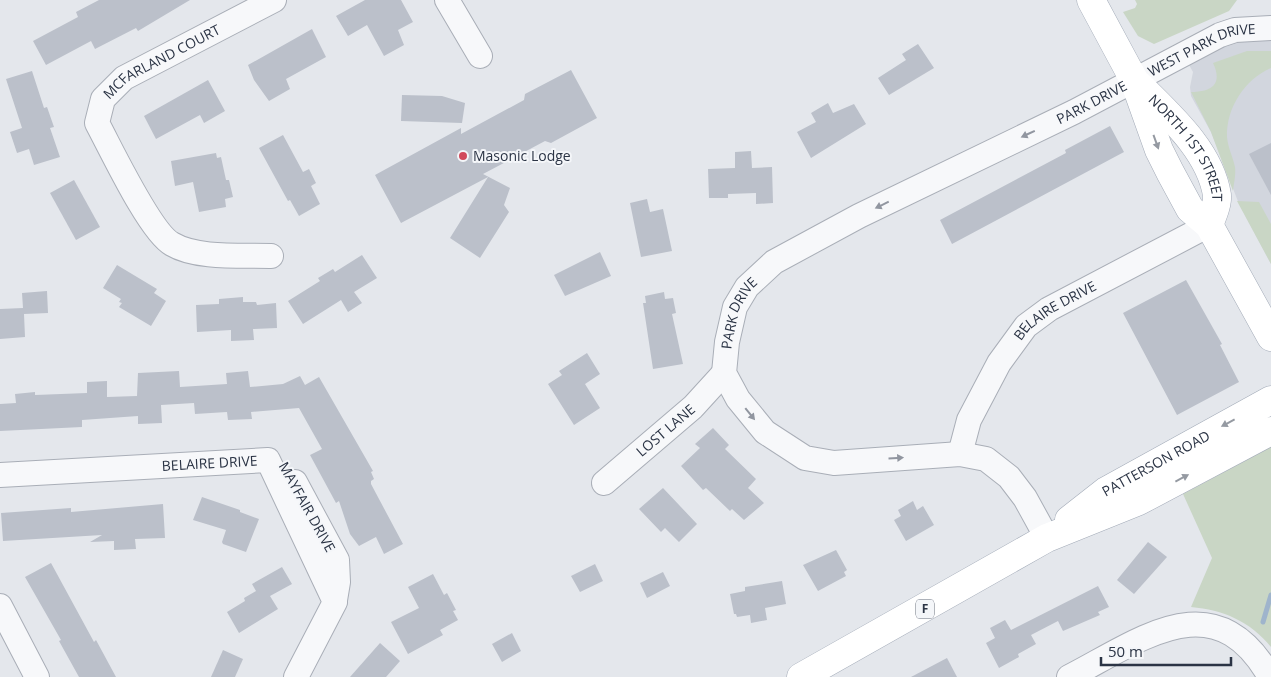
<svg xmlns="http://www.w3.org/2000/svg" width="1271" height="677" font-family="'Open Sans',sans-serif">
<rect width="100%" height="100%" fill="#e4e7ec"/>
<!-- built -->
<path fill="#d2d6de" d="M1271 28V264L1239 204 1211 132 1191 96 1190 87 1193 72 1183 54Z"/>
<!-- green -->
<g fill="#c9d6c5">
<path d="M1135 0H1237L1229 11 1154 44 1138 36 1123 12 1135 8 1137 4Z"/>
<path d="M1247 51H1271V68C1245 79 1226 108 1227 137 1228 148 1233 157 1235 167 1236 174 1234 183 1233 191L1211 132 1191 92C1212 92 1223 84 1213 63Z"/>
<path d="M1237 201 1259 202 1271 224V264Z"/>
<path d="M1271 447V647C1250 621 1223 610 1191 607L1212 558 1183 494Z"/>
</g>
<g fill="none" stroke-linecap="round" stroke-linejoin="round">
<!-- stream -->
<path stroke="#9fb4cc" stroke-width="5" d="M1263 622 1271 595"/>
</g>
<!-- building -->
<g fill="#bbc0ca">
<path d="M99 0H190L138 31 136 28 95 49 91 41 46 65 33 41 78 17 76 12Z"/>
<path d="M365 0H401L413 22 398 30 404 45 384 56 367 25 348 36 336 16Z"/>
<path d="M312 29 326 57 286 79 290 89 269 101 254 80 248 65Z"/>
<path d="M918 44 934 68 889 95 878 78 906 60 902 54Z"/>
<path d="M571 70 597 118 551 143 545 141 483 174 510 188 504 205 509 212 480 258 450 238 488 177 401 223 375 175 461 128V134L524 100 525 94Z"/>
<path d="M32 71 44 108 47 107 54 127 50 128 60 157 34 165 29 149 17 153 10 132 22 128 6 79Z"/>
<path d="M208 80 225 111 204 123 200 115 156 139 144 116Z"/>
<path d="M402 95 442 96 465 103 462 123 401 121Z"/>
<path d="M828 103 833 113 854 104 866 124 811 158 797 132 816 122 811 113Z"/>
<path d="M1110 126 1124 152 952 244 940 220 1066 153 1065 150Z"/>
<path d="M283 135 303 172 309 169 316 183 311 186 320 204 299 216 290 200 288 201 259 148Z"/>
<path d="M1271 143V195L1249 154Z"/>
<path d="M751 151 752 168 772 167 773 203 756 204V193L728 194V198H709L708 169 735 168V152Z"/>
<path d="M216 153 217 158 221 157 226 180H229L233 197 225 199 226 207 199 212 193 182 175 186 171 161Z"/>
<path d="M74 180 100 227 76 240 50 193Z"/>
<path d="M647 199 650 212 663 209 672 251 641 257 630 203Z"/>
<path d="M600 252 611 276 565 296 554 275Z"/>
<path d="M362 255 377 278 354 292 362 303 348 312 341 300 303 324 288 301 320 281 318 278 333 269 335 272Z"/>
<path d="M117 265 157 289 154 293 166 301 151 326 119 307 122 303 119 302 121 299 103 288Z"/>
<path d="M1186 280 1222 344 1220 345 1239 382 1177 415 1123 313Z"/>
<path d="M47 291 48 313 24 314 25 337 0 339V309L23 308 22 293Z"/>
<path d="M664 292 665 299 673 298 676 313 672 314 683 364 653 369 643 303H646L645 296Z"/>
<path d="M243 297V302H256L257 305 276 303 277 328 253 329 254 340 231 341V330L197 332 196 305 219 304V299Z"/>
<path d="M587 353 600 374 585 384 600 408 574 425 548 384 562 375 559 371Z"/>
<path d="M179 371 180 387 227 384 226 373 248 371 250 387 283 384 300 376 305 385 319 377 373 471 371 472 374 479 371 481V484L403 544 384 554 376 537 359 546 350 534 339 501 336 503 310 455 322 449 299 408 251 412 252 419 228 420 227 412 195 414 194 403 161 405 162 423 138 424V416L82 420V427L0 431V404L16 403 15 394 35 392V395L87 393V382L107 381V397L137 396 138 373Z"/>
<path d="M713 428 729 445 725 449 756 479 748 488 764 503 744 520 732 509 730 511 706 488 703 490 681 466 700 448 695 444Z"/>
<path d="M663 488 697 524 679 542 665 528 661 532 639 509Z"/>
<path d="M202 497 240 510V512L259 519 246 552 223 544 222 542 226 530 193 520Z"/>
<path d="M913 501 917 510 923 506 934 525 906 541 894 520 901 516 898 510Z"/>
<path d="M163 504 165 538 135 539 136 549 114 550V541L90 542 102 535 3 541 1 513 71 508V512Z"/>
<path d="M1148 542 1167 557 1134 594 1117 580Z"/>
<path d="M836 550 847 570 844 572 846 576 818 591 803 565Z"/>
<path d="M51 563 94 642 96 640 116 677H79L59 641 61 640 25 577Z"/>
<path d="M595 564 603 581 580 592 571 576Z"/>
<path d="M282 567 292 584 270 596 278 609 239 633 227 612 245 601 244 598 256 591 252 584Z"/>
<path d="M663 572 670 586 647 598 640 583Z"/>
<path d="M433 574 444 595 447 593 456 610 453 611 458 620 440 630 443 635 408 654 391 622 419 608 408 587Z"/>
<path d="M782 581 786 604 765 608 767 620 751 623 750 615 737 617 736 614H734L730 594 745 591V587Z"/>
<path d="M1098 586 1109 607 1098 612 1100 615 1063 631 1058 621 1031 635 1036 644 1018 654 1019 657 999 668 986 643 995 638 990 628 1005 620 1011 630Z"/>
<path d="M512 633 521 651 502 662 492 644Z"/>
<path d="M380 643 400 661 386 677H350Z"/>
<path d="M223 650 243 659 235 677H211Z"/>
<path d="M947 658 957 677H911Z"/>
</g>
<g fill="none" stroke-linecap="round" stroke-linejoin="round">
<defs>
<g id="minor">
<path d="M447 0 480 56"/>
<path id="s1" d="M271 256C242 255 197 259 172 244 150 232 111 149 97 123L103 99 124 78 274 0"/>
<path id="s2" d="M960 454 969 420 999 363 1026 326 1049 309 1209 225"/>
<path id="s3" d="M0 475 268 460 335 602 296 677"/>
<path d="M295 482 337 560 338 582 335 600"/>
<path id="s4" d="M604 483 693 407 724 373"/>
<path id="s5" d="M1047 538 1025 498 1009 477 986 459 960 454 834 463 805 458 765 432 738 399 724 373 727 342 735 307 747 287 774 262 859 216 1074 112 1220 35 1235 30 1271 28"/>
<path d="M0 606 37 677"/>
<path d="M1069 677C1141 640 1215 580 1270 677"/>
</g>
<g id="major">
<path d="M1091 0 1134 80 1159 150 1170 172 1190 209 1209 225 1271 337"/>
<path id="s6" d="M1140 86C1170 116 1210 151 1217 195 1218 204 1212 217 1209 225"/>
<path id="s7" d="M1069 520 1106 491 1271 400"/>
<path d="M801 677 1047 538 1139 501 1271 431"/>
</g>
</defs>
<!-- minor casing -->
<use href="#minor" stroke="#a9aeb7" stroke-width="26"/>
<!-- major casing -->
<use href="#major" stroke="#a3abb8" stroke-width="29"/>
<!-- minor -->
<use href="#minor" stroke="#f7f8fa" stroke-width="24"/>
<!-- major -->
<use href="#major" stroke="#fff" stroke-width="28"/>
</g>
<!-- one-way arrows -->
<defs><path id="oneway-solid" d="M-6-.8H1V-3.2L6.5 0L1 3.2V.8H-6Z" transform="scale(1.25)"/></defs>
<g fill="#9196a0">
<use href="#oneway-solid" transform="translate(1028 134) rotate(155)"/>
<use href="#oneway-solid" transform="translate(882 205) rotate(154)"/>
<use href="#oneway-solid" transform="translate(750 414) rotate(51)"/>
<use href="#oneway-solid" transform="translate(896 458) rotate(-4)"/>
</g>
<g fill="#959aa2">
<use href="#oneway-solid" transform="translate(1156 142) rotate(70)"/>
<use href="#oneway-solid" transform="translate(1228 423) rotate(152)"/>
<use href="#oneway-solid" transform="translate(1182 478) rotate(-28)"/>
</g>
<!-- markers -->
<circle fill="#d1495b" stroke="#f4f6f9" stroke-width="2" cx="463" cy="156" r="5"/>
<g text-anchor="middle" stroke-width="4" stroke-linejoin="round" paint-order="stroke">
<!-- shield labels -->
<rect fill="#f4f6f9" stroke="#676e7b" stroke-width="1" x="916" y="599.5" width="18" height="19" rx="4"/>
<g font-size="12" font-weight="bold" fill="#2b3445">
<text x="925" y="613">F</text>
</g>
<!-- street labels -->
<g font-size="14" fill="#2b3445" stroke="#f4f6f9">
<text dy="5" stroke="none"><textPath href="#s5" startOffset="1009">WEST PARK DRIVE</textPath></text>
<text dy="5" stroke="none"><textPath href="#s1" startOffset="339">MCFARLAND COURT</textPath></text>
<text dy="5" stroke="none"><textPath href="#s5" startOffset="886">PARK DRIVE</textPath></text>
<text dy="5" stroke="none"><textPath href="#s6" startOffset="79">NORTH 1ST STREET</textPath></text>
<text dy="5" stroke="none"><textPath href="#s2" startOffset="178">BELAIRE DRIVE</textPath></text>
<text dy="5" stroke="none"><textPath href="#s5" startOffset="466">PARK DRIVE</textPath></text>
<text dy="5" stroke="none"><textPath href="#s4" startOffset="81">LOST LANE</textPath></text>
<text dy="5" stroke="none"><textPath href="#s3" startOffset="210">BELAIRE DRIVE</textPath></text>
<text dy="5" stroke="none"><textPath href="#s7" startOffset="104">PATTERSON ROAD</textPath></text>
<text transform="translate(307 507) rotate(61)" y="5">MAYFAIR DRIVE</text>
</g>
<!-- poi labels -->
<g font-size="14" fill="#2b3445" stroke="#f4f6f9" text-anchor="start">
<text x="473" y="161">Masonic Lodge</text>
</g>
</g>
<!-- scale -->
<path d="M1101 657v8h130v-8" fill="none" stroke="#2b3445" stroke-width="2.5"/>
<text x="1108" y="657" font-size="15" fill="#2b3445" stroke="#f4f6f9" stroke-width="4" paint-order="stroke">50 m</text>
</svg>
